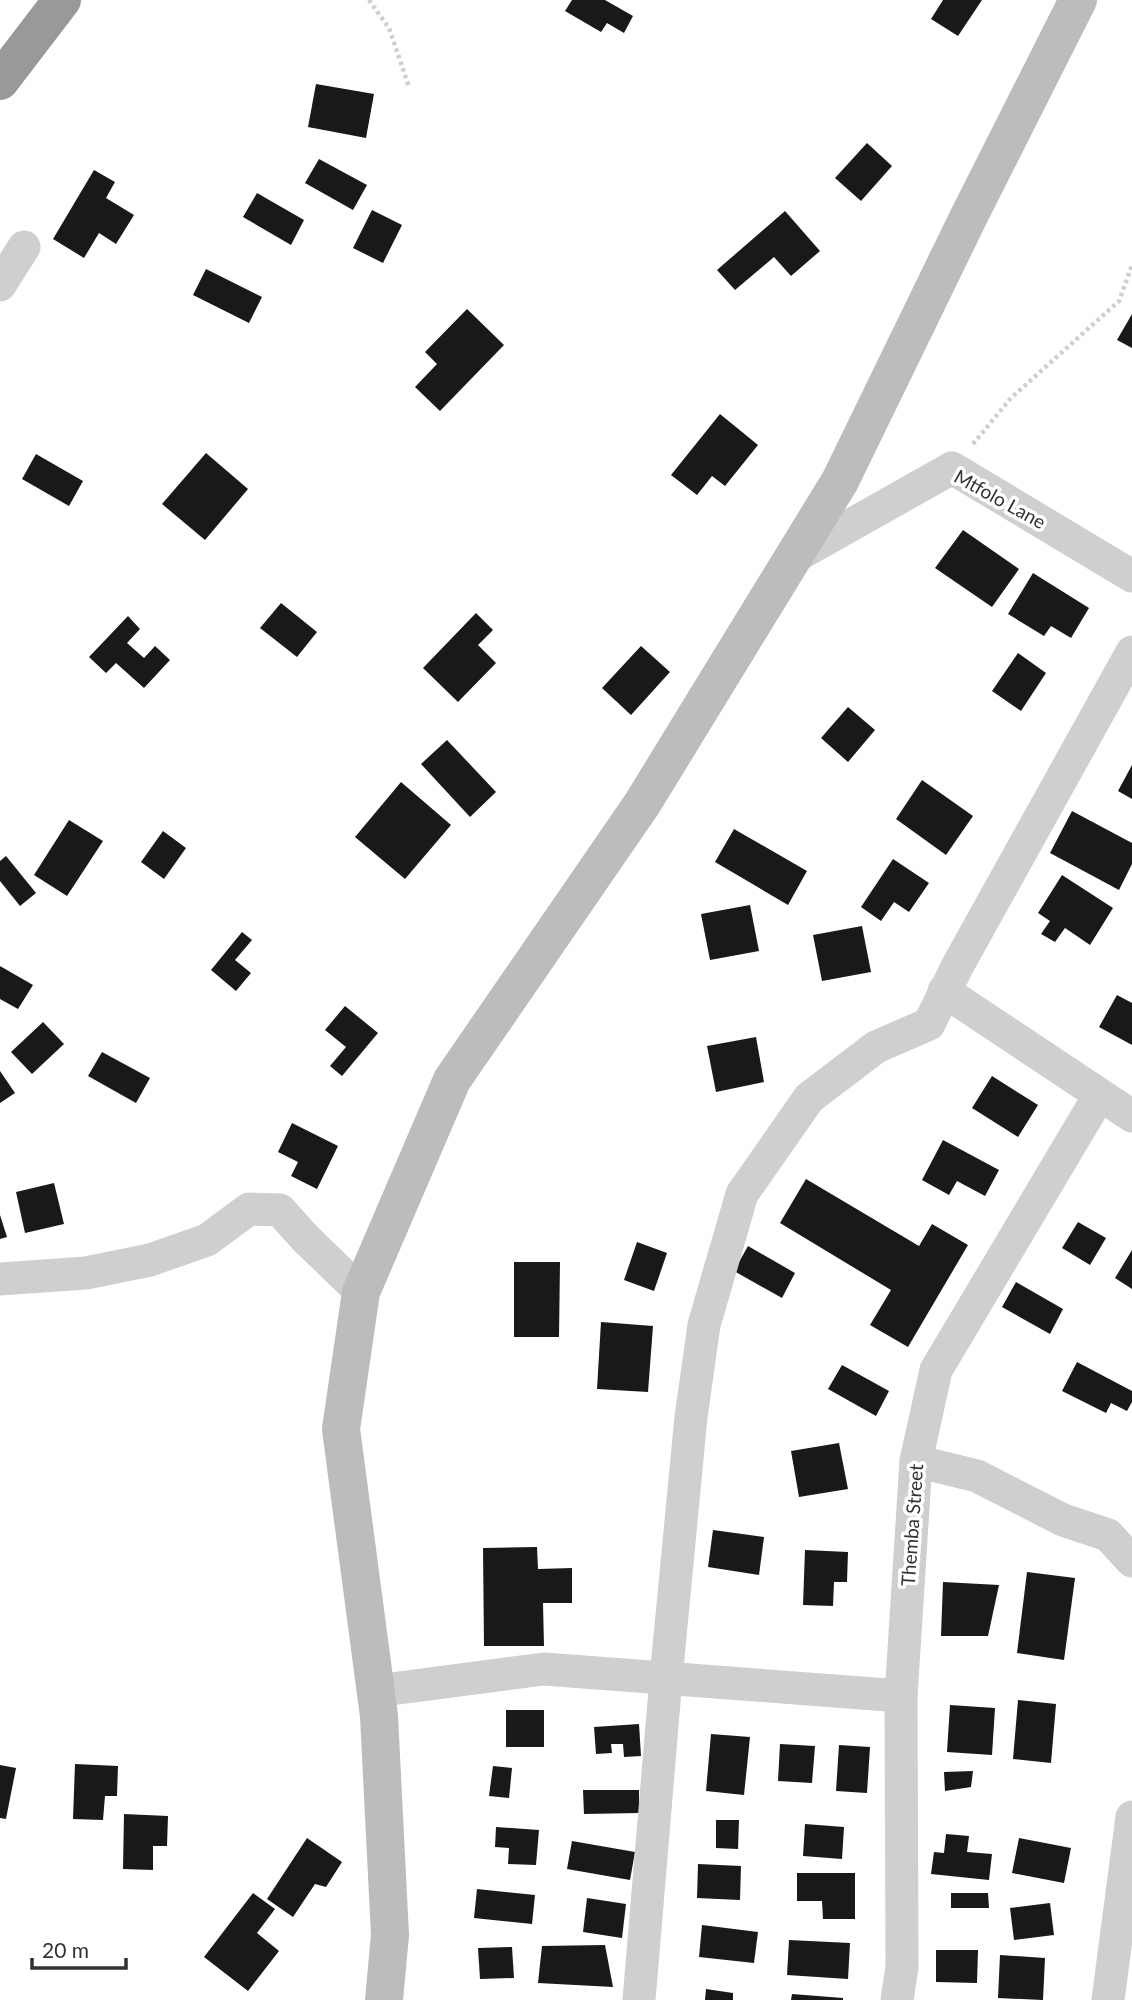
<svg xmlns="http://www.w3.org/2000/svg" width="1132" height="2000" font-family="Lato,sans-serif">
<rect width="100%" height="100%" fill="#fff"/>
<!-- building -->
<g fill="#191919">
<path d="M572 0H605L633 16 624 33 607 23 601 32 565 11Z"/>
<path d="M943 0H982L958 36 931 19Z"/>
<path d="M316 84 374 94 366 138 308 127Z"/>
<path d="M867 143 892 166 861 201 835 178Z"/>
<path d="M319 159 367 185 353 210 305 183Z"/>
<path d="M94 170 115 182 106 198 134 215 116 244 99 233 84 258 53 239Z"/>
<path d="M257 193 304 220 291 245 243 217Z"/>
<path d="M372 210 402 225 383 263 353 248Z"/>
<path d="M785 211 820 251 791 276 774 257 735 290 717 270Z"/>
<path d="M206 269 262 297 249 323 193 295Z"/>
<path d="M467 309 504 345 440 411 415 387 437 364 425 352Z"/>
<path d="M1132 314V348L1117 340Z"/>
<path d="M720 414 758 445 725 486 712 476 697 495 671 475Z"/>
<path d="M206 453 248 489 205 540 162 504Z"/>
<path d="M36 454 83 481 69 506 22 479Z"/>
<path d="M963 530 1019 569 992 607 935 568Z"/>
<path d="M1033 573 1089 608 1071 638 1051 626 1044 636 1008 614Z"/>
<path d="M281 603 317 632 297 657 260 628Z"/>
<path d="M476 613 493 630 478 645 496 663 458 702 423 668Z"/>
<path d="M128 616 140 629 127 643 144 658 155 646 170 660 144 688 116 663 106 673 89 657Z"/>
<path d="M641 646 670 672 631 715 602 688Z"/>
<path d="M1018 653 1046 673 1021 711 992 691Z"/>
<path d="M848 707 875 730 848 762 821 738Z"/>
<path d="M447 740 496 792 470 817 421 764Z"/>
<path d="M1132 765V799L1118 791Z"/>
<path d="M922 780 973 816 946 855 896 819Z"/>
<path d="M401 782 451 825 405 879 355 837Z"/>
<path d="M1072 811 1132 843V864L1119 890 1050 853Z"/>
<path d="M69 820 103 841 67 896 34 875Z"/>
<path d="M734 829 807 871 788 905 715 862Z"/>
<path d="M163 831 186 848 164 879 141 862Z"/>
<path d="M6 856 36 893 20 906 0 881V861Z"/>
<path d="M893 859 929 883 909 912 894 902 881 921 861 907Z"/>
<path d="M1062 875 1113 908 1090 945 1065 928 1055 942 1041 934 1050 921 1038 913Z"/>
<path d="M750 905 759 951 710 960 701 914Z"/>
<path d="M862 926 871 972 822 981 813 935Z"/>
<path d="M242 932 252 940 235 960 251 973 236 991 211 970Z"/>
<path d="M0 966 33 985 18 1009 0 999Z"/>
<path d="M1117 995 1132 1003V1045L1099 1027Z"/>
<path d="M345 1006 378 1033 342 1076 330 1066 346 1047 325 1030Z"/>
<path d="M43 1022 64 1044 32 1074 11 1052Z"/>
<path d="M756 1037 764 1082 716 1092 707 1046Z"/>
<path d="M102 1052 150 1078 136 1103 88 1076Z"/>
<path d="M0 1071 15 1093 0 1103Z"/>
<path d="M992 1076 1038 1105 1018 1137 972 1108Z"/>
<path d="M292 1123 338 1146 317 1189 291 1176 298 1162 278 1152Z"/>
<path d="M943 1140 999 1170 985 1196 957 1181 949 1195 922 1180Z"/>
<path d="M806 1179 919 1246 932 1224 968 1245 908 1347 870 1325 891 1290 780 1223Z"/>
<path d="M54 1183 64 1224 25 1233 16 1192Z"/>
<path d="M0 1215 7 1237 0 1239Z"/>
<path d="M1078 1222 1106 1238 1090 1265 1062 1248Z"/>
<path d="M637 1242 667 1253 654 1291 624 1280Z"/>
<path d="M748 1246 795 1273 782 1298 734 1271Z"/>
<path d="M1132 1250V1289L1115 1278Z"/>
<path d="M514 1262H560L559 1337H514Z"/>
<path d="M1016 1282 1063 1309 1050 1334 1002 1307Z"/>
<path d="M601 1322 653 1326 648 1392 597 1389Z"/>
<path d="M1077 1362 1132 1391V1402L1127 1411 1111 1403 1106 1413 1062 1391Z"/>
<path d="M842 1365 889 1391 876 1416 828 1389Z"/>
<path d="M839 1443 848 1489 799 1497 791 1451Z"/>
<path d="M713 1530 764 1537 759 1575 708 1567Z"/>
<path d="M537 1547 538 1569 572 1568V1603H543L544 1646H484L483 1548Z"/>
<path d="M805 1550 848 1552 847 1582H834L833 1606 803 1605Z"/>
<path d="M1027 1572 1075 1578 1064 1660 1017 1653Z"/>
<path d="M943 1582 999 1585 988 1636H941Z"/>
<path d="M1018 1700 1056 1704 1051 1763 1013 1759Z"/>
<path d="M950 1705 995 1708 992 1755 947 1752Z"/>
<rect x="506" y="1710" width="38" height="37"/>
<path d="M639 1724 641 1756 624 1757 623 1744H611L612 1753 596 1754 594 1727Z"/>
<path d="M711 1734 750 1737 744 1795 706 1791Z"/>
<path d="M780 1744 815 1746 812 1783 778 1781Z"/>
<path d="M839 1745 870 1747 867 1793 836 1791Z"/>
<path d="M75 1764 118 1766 117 1796H105L103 1820 73 1819Z"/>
<path d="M0 1765 16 1768 6 1819 0 1818Z"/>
<path d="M493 1766 512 1768 509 1798 489 1796Z"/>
<path d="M973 1771 971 1787 945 1791 944 1772Z"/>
<path d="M583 1790H639V1813L584 1814Z"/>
<path d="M124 1814 168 1816 167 1846H153V1870L123 1869Z"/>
<path d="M716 1820H739L738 1849 716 1848Z"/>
<path d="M805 1824 844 1827 842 1859 803 1856Z"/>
<path d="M496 1827 539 1830 536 1865 508 1864 509 1848 495 1847Z"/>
<path d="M946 1834 969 1836 967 1852 992 1854 989 1880 931 1874 934 1852 944 1853Z"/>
<path d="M307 1838 342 1862 326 1887 315 1884 293 1917 267 1899Z"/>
<path d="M1019 1838 1071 1848 1064 1883 1012 1873Z"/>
<path d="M572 1841 635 1852 630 1880 567 1869Z"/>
<path d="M698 1864 741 1866 740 1900 697 1898Z"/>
<path d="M797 1873H855V1919H823L822 1901H797Z"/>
<path d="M477 1889 535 1895 532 1924 474 1918Z"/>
<path d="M253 1893 275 1909 257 1933 279 1951 248 1991 204 1957Z"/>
<path d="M951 1893H988L989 1908H951Z"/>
<path d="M587 1898 626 1904 622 1938 583 1932Z"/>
<path d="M1050 1903 1054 1935 1014 1940 1010 1908Z"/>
<path d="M702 1925 758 1932 754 1963 699 1957Z"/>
<path d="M789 1940 850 1943 848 1979 787 1975Z"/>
<path d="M605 1945 613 1987 538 1983 542 1946Z"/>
<path d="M512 1947 514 1978 480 1979 478 1948Z"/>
<path d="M936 1950H978L977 1983 936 1982Z"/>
<path d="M1000 1955 1045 1958 1043 2000 998 1998Z"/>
<path d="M706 1989 733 1993V2000H705Z"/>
<path d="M792 1994 843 1998V2000H791Z"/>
</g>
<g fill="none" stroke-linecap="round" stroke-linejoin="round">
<!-- path -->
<g stroke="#cfcfcf" stroke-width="4.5" stroke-dasharray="3.5 3.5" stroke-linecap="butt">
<path d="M369 0 389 28 409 87"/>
<path d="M973 444 1011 398 1119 301 1132 265"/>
</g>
<!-- street -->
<g stroke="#cfcfcf" stroke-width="33">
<path d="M0 285 24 247"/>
<path d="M794 557 952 468 1132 576"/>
<path d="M944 991 1132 1116"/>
<path d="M0 1279 86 1273 150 1260 207 1240 249 1209 280 1210 305 1238 361 1292"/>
<path d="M916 1461 977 1476 1063 1520 1108 1535 1132 1561"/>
<path d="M376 1691 544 1669 901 1696"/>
<path d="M639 2000 666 1678 691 1417 704 1325 742 1194 809 1098 876 1047 929 1024 958 965 1132 652"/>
<path d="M897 2000 902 1967 901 1696 916 1461 936 1370 1099 1096"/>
<path d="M1108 2000 1132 1817"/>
</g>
<!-- secondary -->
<path stroke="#bcbcbc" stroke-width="38" d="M384 2000 390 1935 379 1716 341 1429 361 1292 452 1080 642 804 840 481 969 216 1078 0"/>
<!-- highway -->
<path stroke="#999" stroke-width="38" d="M0 81 62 0"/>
</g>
<g text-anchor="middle" stroke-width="7" stroke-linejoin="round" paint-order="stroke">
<!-- street labels -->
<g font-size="19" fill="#323232" stroke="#fff">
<text transform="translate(1000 499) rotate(29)" y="7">Mtfolo Lane</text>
<text transform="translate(912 1525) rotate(-86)" y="7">Themba Street</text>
</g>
</g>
<!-- scale -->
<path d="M32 1958v10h94v-10" fill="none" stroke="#323232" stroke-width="3.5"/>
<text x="42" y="1958" font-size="21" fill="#323232" stroke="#ffffff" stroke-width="5" paint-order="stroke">20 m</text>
</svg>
